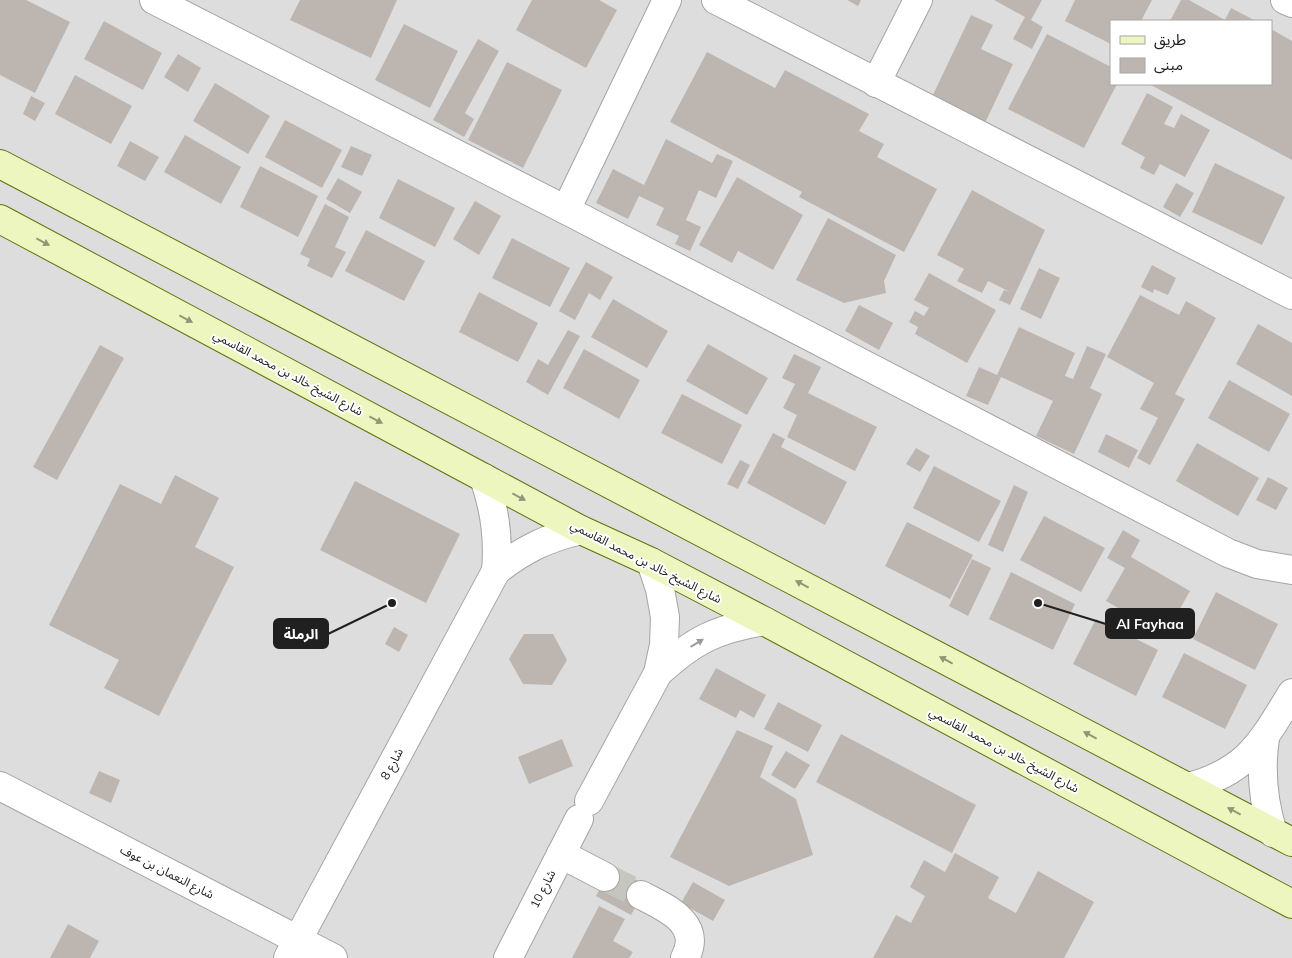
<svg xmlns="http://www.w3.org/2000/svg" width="1292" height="958" font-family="Mulish,'Noto Sans Arabic',sans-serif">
<rect width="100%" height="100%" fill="#f0eee7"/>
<!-- residential -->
<path fill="#dedddd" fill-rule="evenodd" d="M0 0H1292V958H0ZM1111 21H1271V84H1111Z"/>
<!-- building -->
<g fill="#bdb6b0">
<path d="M0 0H26L70 22 35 93 0 75Z"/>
<path d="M300 0H397L371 58 290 20Z"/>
<path d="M532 0H599L617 10 586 68 516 30Z"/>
<path d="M847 0H861L858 6Z"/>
<path d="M994 0H1042L1031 20 1043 27 1032 49 1013 39 1025 17Z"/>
<path d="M1075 0H1152L1141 21H1111V44L1065 21Z"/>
<path d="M1181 0H1189L1225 20 1231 8 1256 21H1170Z"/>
<path d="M971 15 993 25 981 49 1013 64 984 125 931 99Z"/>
<path d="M104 21 162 53 143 90 84 59Z"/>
<path d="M404 24 458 51 430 108 375 80Z"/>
<path d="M1271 29 1292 41V160L1149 84H1271Z"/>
<path d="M1047 34 1111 67V84H1117L1084 148 1008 109Z"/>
<path d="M478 39 499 51 465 113 474 119 464 137 433 120Z"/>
<path d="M707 52 775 88 785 70 869 114 859 131 884 144 877 157 937 189 904 252 799 197 802 192 670 122Z"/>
<path d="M178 54 201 68 188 92 164 77Z"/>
<path d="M507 62 562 90 523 168 468 140Z"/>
<path d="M75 75 132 106 111 144 55 114Z"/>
<path d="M215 83 270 116 248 154 193 121Z"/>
<path d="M1147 93 1173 107 1164 124 1174 128 1181 114 1210 130 1185 177 1160 164 1154 175 1140 168 1145 157 1121 144Z"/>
<path d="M31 96 45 103 35 121 23 114Z"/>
<path d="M285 120 342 150 322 188 265 157Z"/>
<path d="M185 135 241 167 221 204 164 172Z"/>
<path d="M666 139 712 163 717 154 733 161 716 198 699 190 686 220 701 227 690 251 675 244 679 236 656 225 664 208 658 205 639 196 628 219 596 203 613 169 644 185Z"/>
<path d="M130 141 159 157 145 181 117 166Z"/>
<path d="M351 146 372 155 362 176 341 167Z"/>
<path d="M1215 163 1285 197 1262 245 1192 212Z"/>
<path d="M260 166 318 196 298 237 240 207Z"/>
<path d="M737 177 803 215 773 270 738 251 732 263 699 245Z"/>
<path d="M338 178 362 192 350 213 326 199Z"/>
<path d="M398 179 455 208 435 247 379 218Z"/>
<path d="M1176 183 1194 193 1180 217 1163 207Z"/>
<path d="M972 190 1045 230 1010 305 999 300 1004 290 1010 292 988 281 982 293 957 281 964 269 937 255Z"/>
<path d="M475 201 501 216 479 255 453 239Z"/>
<path d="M325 204 349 217 335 247 346 252 332 278 307 266 310 259 300 254Z"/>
<path d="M828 218 896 255 884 281 886 293 844 303 796 280Z"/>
<path d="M366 230 425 261 404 301 345 271Z"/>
<path d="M512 238 570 268 550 307 492 278Z"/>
<path d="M586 262 613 277 600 300 589 293 575 320 559 311Z"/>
<path d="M1152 265 1176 278 1168 295 1154 289 1153 293 1141 287Z"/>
<path d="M1039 268 1060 278 1041 319 1020 309Z"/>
<path d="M929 273 996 310 967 363 915 334 918 327 909 322 915 311 924 316 929 308 914 300Z"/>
<path d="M479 292 538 323 518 362 459 332Z"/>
<path d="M1140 295 1179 315 1186 301 1216 318 1175 394 1185 399 1150 465 1137 458 1158 418 1140 409 1154 383 1107 357Z"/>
<path d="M613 299 668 331 647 368 591 337Z"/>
<path d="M859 305 893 323 879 350 845 331Z"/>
<path d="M1258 324 1292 343V396L1236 364Z"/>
<path d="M1019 327 1075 353 1065 376 1073 379 1087 346 1106 354 1090 388 1102 394 1074 454 1036 436 1053 401 1001 377 988 405 966 396 979 367 997 375Z"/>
<path d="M568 330 580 336 548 395 526 382 538 359 548 365Z"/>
<path d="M708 344 768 378 747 415 686 381Z"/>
<path d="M100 345 124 358 57 480 33 467Z"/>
<path d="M584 349 640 380 619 419 563 388Z"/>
<path d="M794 354 821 367 808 393 877 427 855 471 787 437 797 415 783 408 795 384 782 378Z"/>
<path d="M1229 380 1290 414 1269 452 1208 418Z"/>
<path d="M682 394 742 425 722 464 661 433Z"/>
<path d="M773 433 785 439 781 447 847 482 825 525 747 483Z"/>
<path d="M1106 434 1138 450 1129 468 1098 452Z"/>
<path d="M1197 443 1259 478 1238 516 1176 481Z"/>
<path d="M916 448 930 456 920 472 906 464Z"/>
<path d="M740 460 750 465 738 489 727 484Z"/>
<path d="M934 466 1001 501 979 542 913 508Z"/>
<path d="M175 475 219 498 195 547 234 567 159 716 104 688 119 660 49 625 120 484 161 504Z"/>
<path d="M1268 477 1288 488 1276 510 1256 500Z"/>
<path d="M355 481 460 534 426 603 320 550Z"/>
<path d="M1014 485 1028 492 1003 552 988 545Z"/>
<path d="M1044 516 1105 548 1081 592 1020 560Z"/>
<path d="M907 522 973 555 950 599 885 566Z"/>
<path d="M1123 530 1140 540 1131 557 1190 591 1165 635 1106 601 1125 568 1107 558Z"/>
<path d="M972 559 991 568 968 616 949 606Z"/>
<path d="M1011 572 1075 604 1053 650 989 619Z"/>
<path d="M1216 592 1278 624 1255 670 1193 639Z"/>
<path d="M1096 619 1158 650 1136 696 1073 664Z"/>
<path d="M394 627 408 635 399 652 385 644Z"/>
<path d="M524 634H553L567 660 552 685 523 684 509 659Z"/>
<path d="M1184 653 1247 685 1225 729 1162 697Z"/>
<path d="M716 668 766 695 754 718 740 710 736 718 699 699Z"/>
<path d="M778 702 822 725 808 752 764 729Z"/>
<path d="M737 730 773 746 760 777 796 799 813 855 729 886 670 857Z"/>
<path d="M841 734 976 805 952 853 816 782Z"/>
<path d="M562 739 573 766 529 784 518 757Z"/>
<path d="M786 751 810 765 795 789 771 775Z"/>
<path d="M99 771 120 780 111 803 89 793Z"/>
<path d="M955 853 999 877 988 898 1016 913 1038 871 1094 902 1064 958H873L896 915 911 923 925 896 910 887 924 860 945 872Z"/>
<path d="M612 867 647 886 631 915 596 896Z"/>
<path d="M693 882 725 900 713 921 681 903Z"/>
<path d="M599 906 625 919 613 941 633 952 629 958H572Z"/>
<path d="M68 924 99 941 90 958H50Z"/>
</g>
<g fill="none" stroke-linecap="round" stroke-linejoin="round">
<!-- street-tunnel -->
<path stroke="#c6c5bf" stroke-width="28" stroke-dasharray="28 14" stroke-linecap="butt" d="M605 877 641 895"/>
<defs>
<g id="street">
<path d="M154 0 566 210 1228 553 1257 564 1292 570"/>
<path d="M716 0 1292 295"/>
<path d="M1285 0 1292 3"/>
<path d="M876 83 918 0"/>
<path d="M566 210 667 0"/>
<path d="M484 478C495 509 499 538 496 571"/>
<path d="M658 673C694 640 716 629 764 621"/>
<path d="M1265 738C1260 771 1263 801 1273 833"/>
<path d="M0 786 333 958"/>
<path d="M1189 787C1248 771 1262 742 1292 693"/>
<path d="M589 801 658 673 664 645 665 617 660 589 651 562"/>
<path d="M561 854 605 877"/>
<path d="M641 895C666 908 703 923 685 958"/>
<path d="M288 958 496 571C524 549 547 538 581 530"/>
<path d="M508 958 579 819"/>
</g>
<g id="secondary">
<path d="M0 164 1292 842"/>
<path d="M0 219 484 478 581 530 651 562 764 621 1292 904"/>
</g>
</defs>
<!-- street casing -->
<use href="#street" stroke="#a4a4a4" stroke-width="30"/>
<!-- secondary casing -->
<use href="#secondary" stroke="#5d720c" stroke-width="30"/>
<!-- street -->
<use href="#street" stroke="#fff" stroke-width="28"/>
<!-- secondary -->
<use href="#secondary" stroke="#eef6bf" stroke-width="28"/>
</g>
<!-- one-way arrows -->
<defs><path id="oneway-solid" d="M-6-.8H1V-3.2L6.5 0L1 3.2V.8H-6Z" transform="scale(1.25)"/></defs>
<g fill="#919677">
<use href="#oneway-solid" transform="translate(43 242) rotate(28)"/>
<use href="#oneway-solid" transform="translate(186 319) rotate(28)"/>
<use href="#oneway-solid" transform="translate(376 420) rotate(28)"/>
<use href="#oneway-solid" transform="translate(519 497) rotate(28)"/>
<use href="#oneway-solid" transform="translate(802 584) rotate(-152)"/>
<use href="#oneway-solid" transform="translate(946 660) rotate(-152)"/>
<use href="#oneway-solid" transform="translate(1090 735) rotate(-152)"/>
<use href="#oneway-solid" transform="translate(1234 811) rotate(-152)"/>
</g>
<use fill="#9b9b9b" href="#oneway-solid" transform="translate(697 643) rotate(-31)"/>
<g text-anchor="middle" stroke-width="4" stroke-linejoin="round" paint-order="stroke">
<!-- street labels -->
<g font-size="12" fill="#202020" stroke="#fff">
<text transform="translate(288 373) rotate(28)" y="4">شارع الشيخ خالد بن محمد القاسمي</text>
<text transform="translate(646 562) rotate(27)" y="4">شارع الشيخ خالد بن محمد القاسمي</text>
<text transform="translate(1004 750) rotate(28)" y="4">شارع الشيخ خالد بن محمد القاسمي</text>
<text transform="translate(392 764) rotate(-62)" y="4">شارع 8</text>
<text transform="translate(167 872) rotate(27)" y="4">شارع النعمان بن عوف</text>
<text transform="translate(543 889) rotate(-63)" y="4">شارع 10</text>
</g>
</g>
<!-- callouts -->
<path fill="none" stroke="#202020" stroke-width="2" d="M1038 603L1106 624M392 603L328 634"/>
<g fill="#202020" stroke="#fff" stroke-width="2">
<circle cx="1038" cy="603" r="5"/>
<circle cx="392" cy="603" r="5"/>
</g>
<g fill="#202020" stroke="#202020" stroke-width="2">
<rect x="1106" y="609" width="88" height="29" rx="5"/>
<rect x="274" y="619" width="54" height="29" rx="5"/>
</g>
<g font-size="14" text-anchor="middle" font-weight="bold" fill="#fff">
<text x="1150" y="629">Al Fayhaa</text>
<text x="301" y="639">الرملة</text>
</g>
<!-- legend -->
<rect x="1110" y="20" width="162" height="65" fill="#ffffff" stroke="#a6a6a6"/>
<rect x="1120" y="36" width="25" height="8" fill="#eef6bf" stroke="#a6a6a6"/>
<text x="1154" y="45" font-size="15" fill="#202020">طريق</text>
<rect x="1120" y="58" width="25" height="15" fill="#bdb6b0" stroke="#a6a6a6"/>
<text x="1154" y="70" font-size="15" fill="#202020">مبنى</text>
</svg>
